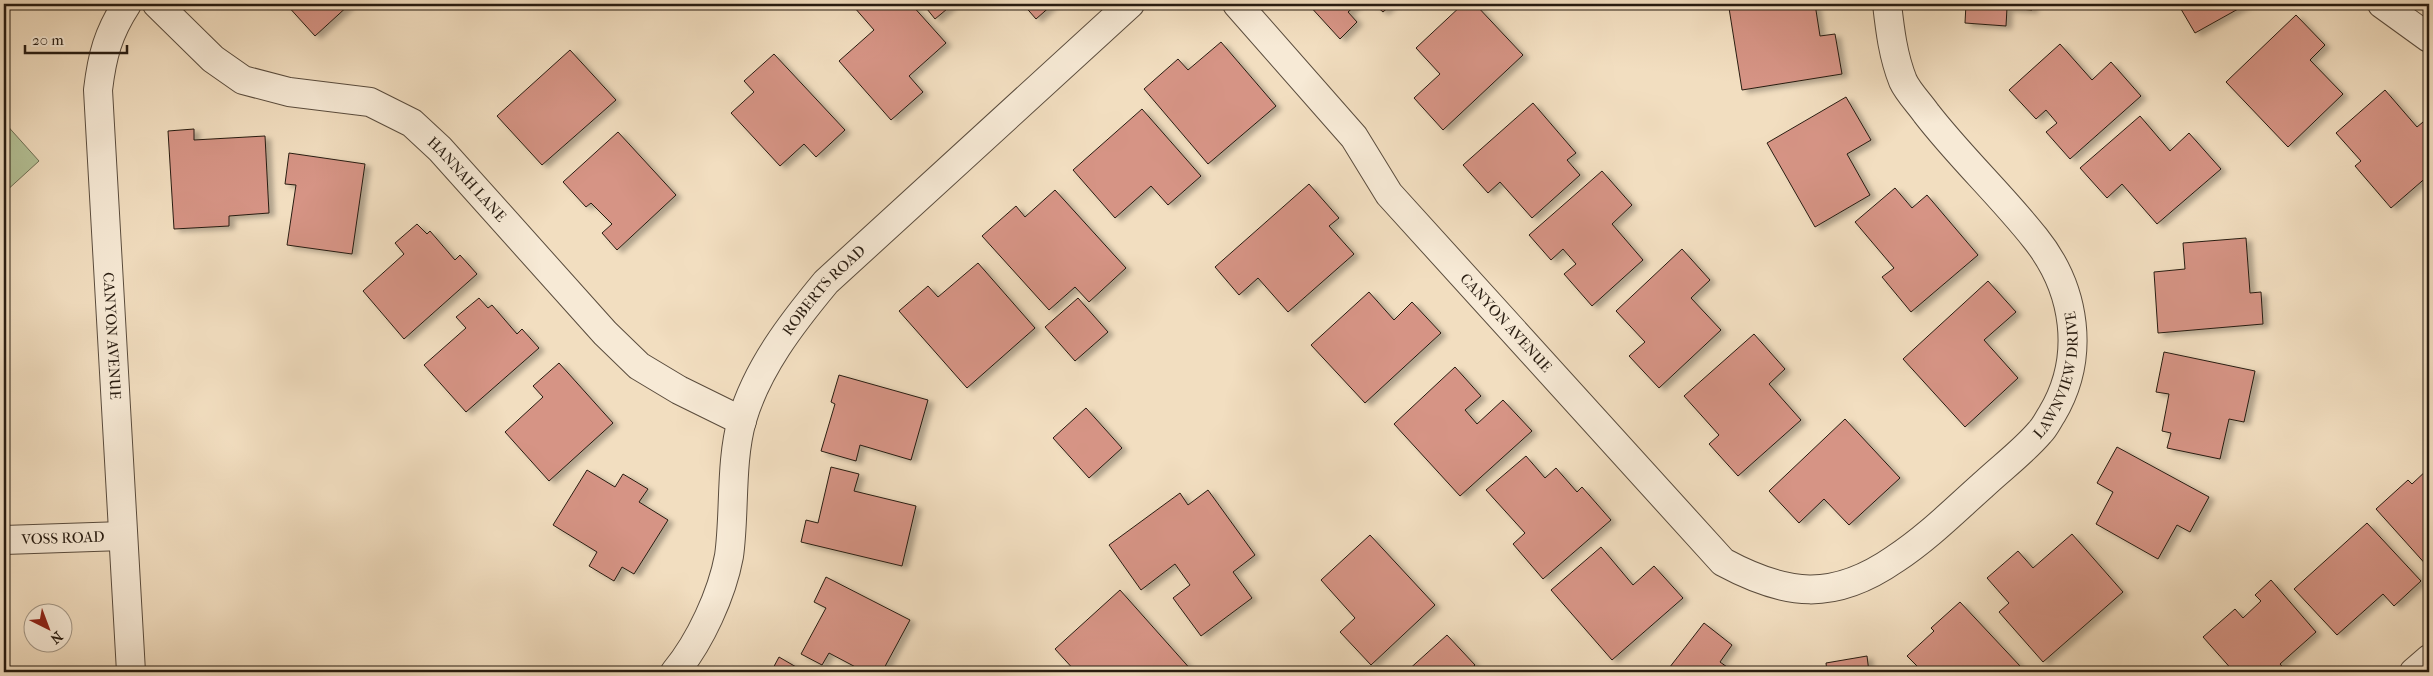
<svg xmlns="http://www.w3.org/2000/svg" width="2433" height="676" font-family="'IM FELL French Canon',serif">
<defs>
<filter id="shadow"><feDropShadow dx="5.5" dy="3" stdDeviation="2.5" flood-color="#0004"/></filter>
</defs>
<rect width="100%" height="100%" fill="#f2dec0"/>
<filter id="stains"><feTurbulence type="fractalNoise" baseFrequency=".004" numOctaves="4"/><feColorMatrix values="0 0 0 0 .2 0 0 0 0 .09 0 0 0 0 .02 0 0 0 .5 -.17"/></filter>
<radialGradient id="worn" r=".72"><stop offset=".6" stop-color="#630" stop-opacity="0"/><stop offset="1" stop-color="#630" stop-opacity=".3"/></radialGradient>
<!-- green -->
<path fill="#b4c297" stroke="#6e6f54" d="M4 122 39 161 4 193Z"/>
<!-- building -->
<g fill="#d69485" stroke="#281c11" filter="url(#shadow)">
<path d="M286 4H350L315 36Z"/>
<path d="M858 4H911L946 43 909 76 923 92 891 120 839 61 874 30 854 7Z"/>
<path d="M923 4H953L935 19Z"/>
<path d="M1023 4H1053L1036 19Z"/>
<path d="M1308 4H1357L1348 12 1357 22 1340 39Z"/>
<path d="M1374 4H1392L1383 12Z"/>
<path d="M1463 4H1475L1523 55 1443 130 1414 98 1440 74 1416 48Z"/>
<path d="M1757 4H1815L1820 36 1835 34 1842 74 1742 90 1729 8Z"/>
<path d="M1966 4H2033L2032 10 2007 8 2006 26 1965 23Z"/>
<path d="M2178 4H2247L2195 33Z"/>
<path d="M2296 15 2325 45 2310 60 2343 94 2288 147 2226 82Z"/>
<path d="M1221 42 1276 106 1208 164 1144 89 1178 59 1188 70Z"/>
<path d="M2060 44 2092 80 2111 62 2141 96 2070 159 2046 132 2057 123 2046 110 2036 119 2009 90Z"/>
<path d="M570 50 616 100 542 165 497 116Z"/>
<path d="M774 54 845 130 816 157 804 144 780 166 731 113 754 92 744 81Z"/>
<path d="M2385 90 2417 127 2429 117V175L2391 208 2355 166 2361 161 2336 133Z"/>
<path d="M1846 97 1871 140 1847 154 1870 195 1815 227 1767 143Z"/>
<path d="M1533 103 1576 153 1567 160 1580 175 1532 218 1500 182 1488 193 1463 165Z"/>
<path d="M1142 109 1201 176 1168 205 1151 186 1115 218 1073 170Z"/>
<path d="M2140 116 2170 151 2189 133 2221 169 2157 224 2122 184 2107 198 2080 168Z"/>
<path d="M194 129V140L265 136 269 213 229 216V226L174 229 168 131Z"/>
<path d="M618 132 676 195 617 250 602 233 612 224 591 203 586 207 563 182Z"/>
<path d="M289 153 365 164 352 254 287 245 296 185 285 184Z"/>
<path d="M1602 171 1632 205 1612 224 1643 260 1592 306 1564 274 1576 264 1563 249 1551 260 1529 235Z"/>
<path d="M1309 184 1339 218 1329 226 1354 254 1288 312 1258 278 1239 295 1215 267Z"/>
<path d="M1895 188 1912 208 1927 195 1978 255 1911 312 1882 277 1894 268 1855 222Z"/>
<path d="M1055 190 1126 268 1089 302 1075 287 1049 310 982 236 1016 206 1025 217Z"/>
<path d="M417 224 427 234 430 231 455 260 460 255 477 274 404 339 363 291 404 254 395 243Z"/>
<path d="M2246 238 2250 293 2261 292 2263 324 2158 333 2154 272 2185 269 2183 243Z"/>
<path d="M1682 249 1710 280 1691 298 1721 330 1659 388 1629 356 1645 342 1616 311Z"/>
<path d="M978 263 1035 328 967 388 899 311 928 286 938 297Z"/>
<path d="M1988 281 2016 312 1984 340 2018 378 1965 427 1903 359Z"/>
<path d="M1369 292 1394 320 1412 302 1441 333 1365 403 1311 345Z"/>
<path d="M479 298 488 308 492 305 517 334 522 329 539 348 466 412 424 365 466 328 456 317Z"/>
<path d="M1078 298 1108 332 1075 361 1045 327Z"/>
<path d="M1754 334 1785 369 1769 384 1801 420 1738 476 1709 444 1719 435 1684 396Z"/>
<path d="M2164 352 2255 371 2244 422 2229 419 2220 459 2167 448 2171 433 2162 431 2169 394 2156 392Z"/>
<path d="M559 363 613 423 549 481 505 432 543 397 533 386Z"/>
<path d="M1455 367 1481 396 1465 410 1477 424 1503 400 1532 431 1460 496 1394 424Z"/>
<path d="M839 375 928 400 911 460 860 445 856 461 821 451 835 404 831 402Z"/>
<path d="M1086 408 1122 448 1089 478 1053 438Z"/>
<path d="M1845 419 1900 478 1849 525 1824 499 1799 523 1769 491Z"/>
<path d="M2117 447 2209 497 2190 532 2177 525 2158 559 2096 524 2113 492 2097 483Z"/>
<path d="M1526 456 1545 478 1556 468 1577 492 1582 487 1611 520 1543 579 1513 544 1525 533 1486 490Z"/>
<path d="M831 467 859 474 854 491 916 506 902 566 801 542 806 520 818 523Z"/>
<path d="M2429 468V568L2376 509 2408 480 2412 484Z"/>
<path d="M587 470 615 487 623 474 648 489 639 502 668 520 634 574 622 567 614 581 589 566 597 552 553 525Z"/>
<path d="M1208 490 1255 555 1233 572 1252 598 1201 636 1173 598 1190 585 1175 564 1141 590 1109 545 1180 493 1188 505Z"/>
<path d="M2367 523 2421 581 2394 606 2383 594 2337 635 2294 589Z"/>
<path d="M2072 534 2123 592 2043 662 1999 612 2009 603 1987 578 2018 551 2033 568Z"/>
<path d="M1370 535 1435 605 1371 665 1340 632 1355 618 1321 580Z"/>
<path d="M1601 547 1633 585 1654 566 1683 598 1612 660 1551 590Z"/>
<path d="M826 577 910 620 882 672H865L829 653 822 665 801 654 826 608 814 602Z"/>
<path d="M2271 580 2316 632 2280 664 2287 672H2234L2203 637 2235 609 2243 618 2261 601 2255 595Z"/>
<path d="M1120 590 1193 672H1076L1055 649Z"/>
<path d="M1960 602 2020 666 2013 672H1910L1917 666 1907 656 1934 631 1931 628Z"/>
<path d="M1704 623 1732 645 1720 662 1734 672H1666Z"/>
<path d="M1447 635 1475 665 1467 672H1406Z"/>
<path d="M1867 656 1869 672H1827L1826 663Z"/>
<path d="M779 657 803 671V672H771Z"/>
</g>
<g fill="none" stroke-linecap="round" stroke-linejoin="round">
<defs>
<g id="minor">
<path id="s1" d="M127 4C108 33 102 56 98 90L131 672"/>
<path id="s2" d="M157 4 213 59 243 80 289 92 370 102 412 123 440 149 605 333 639 366 679 390 742 421"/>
<path id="s3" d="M1237 4 1354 137 1389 194 1723 562C1786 596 1833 602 1895 559 1927 538 1954 511 1982 486 2001 468 2023 452 2040 432 2045 427 2048 420 2052 414 2086 357 2076 289 2035 238 2001 195 1960 157 1926 113 1919 103 1908 92 1903 81 1893 56 1890 30 1887 4"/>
<path d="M2382 4 2429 38"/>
<path id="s4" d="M4 540 123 536"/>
<path id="s5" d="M675 672C700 642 722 594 729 556 735 514 730 462 742 420 757 368 792 323 826 282L1130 4"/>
<path d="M2414 672 2429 659"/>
</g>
</defs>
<!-- minor casing -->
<use href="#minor" stroke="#5a4c3d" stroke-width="30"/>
<!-- minor -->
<use href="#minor" stroke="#f7ead6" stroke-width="28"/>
</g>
<g text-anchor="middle" stroke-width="4.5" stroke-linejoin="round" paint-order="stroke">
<!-- street labels -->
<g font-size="15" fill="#281c11" stroke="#f7ead6">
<text dy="5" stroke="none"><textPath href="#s2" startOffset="370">HANNAH LANE</textPath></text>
<text dy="5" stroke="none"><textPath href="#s5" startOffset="421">ROBERTS ROAD</textPath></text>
<text dy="5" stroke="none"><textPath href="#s3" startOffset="418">CANYON AVENUE</textPath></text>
<text dy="5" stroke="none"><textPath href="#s1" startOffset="338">CANYON AVENUE</textPath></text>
<text dy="5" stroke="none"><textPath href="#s3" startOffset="1179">LAWNVIEW DRIVE</textPath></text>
<text dy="5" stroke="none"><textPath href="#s4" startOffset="59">VOSS ROAD</textPath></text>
</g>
</g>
<!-- margin -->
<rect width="2433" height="676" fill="none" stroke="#f2dec0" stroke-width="20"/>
<rect x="5" y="5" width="2423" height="666" fill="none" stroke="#281c11" stroke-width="2.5"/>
<rect x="10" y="10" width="2413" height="656" fill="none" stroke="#281c11"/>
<!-- north arrow -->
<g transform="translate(48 628) rotate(138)"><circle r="24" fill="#f7ead6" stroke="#a49887"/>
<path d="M0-4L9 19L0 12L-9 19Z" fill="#8f2418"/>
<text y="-8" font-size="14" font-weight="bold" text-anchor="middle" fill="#281c11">N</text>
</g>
<!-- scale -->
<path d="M25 45v8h102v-8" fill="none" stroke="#281c11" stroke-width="2.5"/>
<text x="32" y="45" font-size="15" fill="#281c11" stroke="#f7ead6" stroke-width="4" paint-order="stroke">20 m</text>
<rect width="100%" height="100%" filter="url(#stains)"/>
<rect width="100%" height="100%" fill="url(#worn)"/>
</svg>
